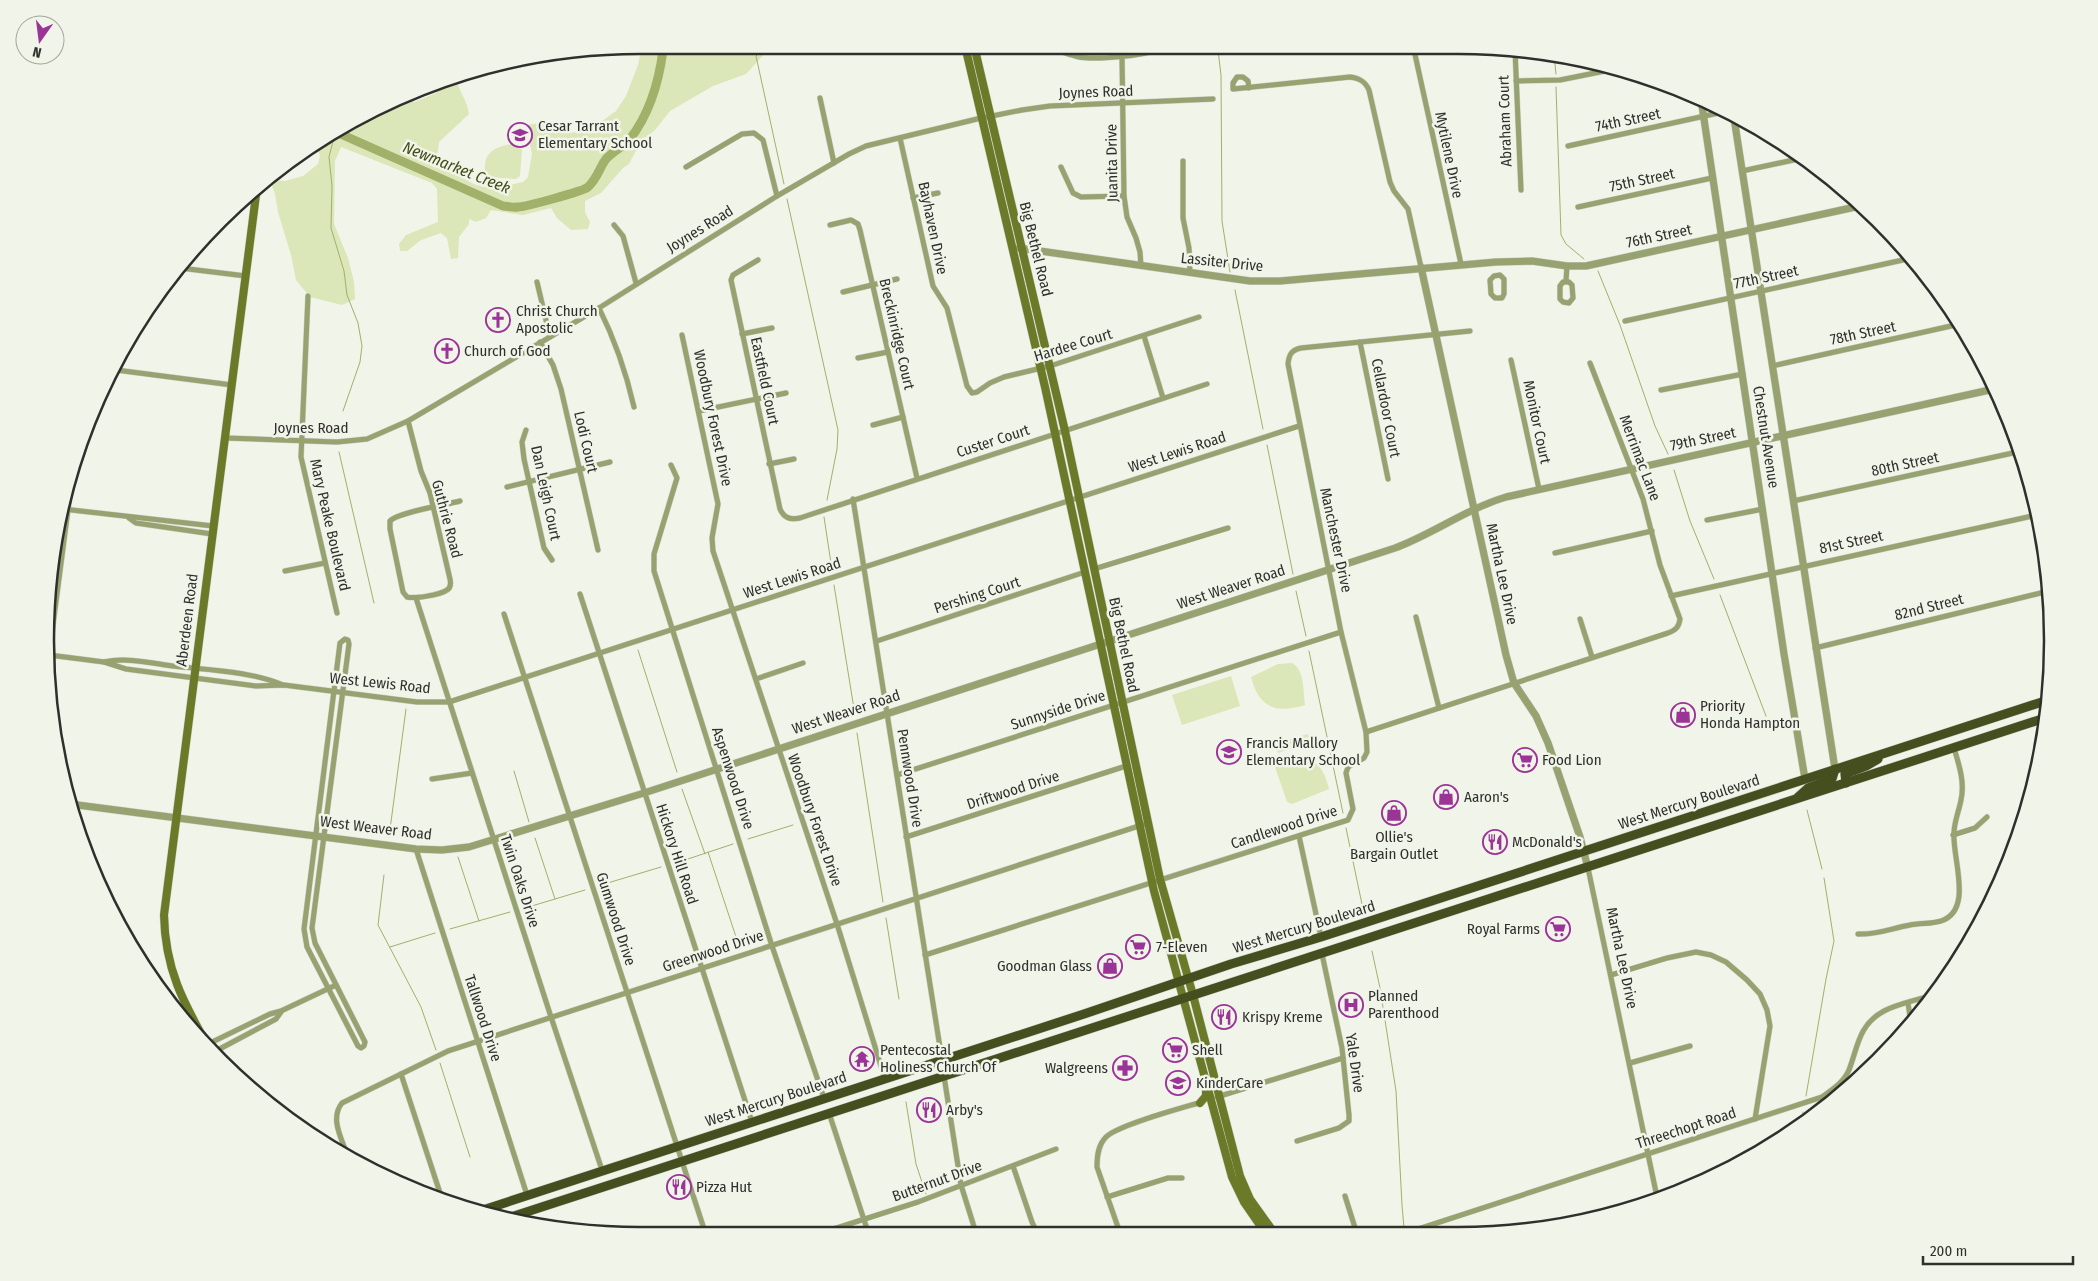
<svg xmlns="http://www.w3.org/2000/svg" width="2098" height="1281" font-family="'Fira Sans Condensed',sans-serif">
<rect width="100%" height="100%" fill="#f1f4e9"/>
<!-- green -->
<g fill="#dbe6b9">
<path d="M641 50H772L766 52 746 74 713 86 670 111 655 130 641 141 629 164 623 168 601 193 585 201V212L590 222 588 229 571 230 557 218 551 208 523 215 491 210 486 218 476 222 469 219V224L459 237 458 258 451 259 447 238 441 233 421 240 407 251H400L399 244 406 235 438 222 437 189 432 183 341 147 335 161 334 224 348 258 354 282 355 299 342 305 310 297 296 280 291 255 278 212 275 194 270 180 285 181 303 176 318 164 320 156 316 144 377 107 400 97 415 102 436 93 455 77C459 91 467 100 469 114L439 142 437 157 441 167 476 185 494 189 523 182 528 177 532 154 526 125 547 122 557 133 587 132 616 111 626 96 638 65Z"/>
<path d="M512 144 522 150 520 176 516 179 486 177C481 155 492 147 512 144Z"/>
<path d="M1292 663C1305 670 1303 692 1305 705 1276 714 1259 708 1251 677L1278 664Z"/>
<path d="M1231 676 1240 706 1182 725 1172 695Z"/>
<path d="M1308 734 1310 742 1278 753 1275 744Z"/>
<path d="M1286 757C1314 758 1322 762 1329 789L1292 804 1287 802 1273 761Z"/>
</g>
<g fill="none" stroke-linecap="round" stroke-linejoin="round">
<!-- stream -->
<g stroke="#a1b169" stroke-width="1">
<path d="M759 50V53L756 56 784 184"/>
<path d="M1218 50 1221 75 1222 221 1230 272"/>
<path d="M1554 55 1556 74"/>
<path d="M1556 87 1561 235 1566 244 1584 259"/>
<path d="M335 133 329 157 332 186 331 228 344 271 347 295 358 323 362 346 360 362 343 411"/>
<path d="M787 199 838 430 837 449 827 500"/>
<path d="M1598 271 1620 325 1655 426 1668 454"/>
<path d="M1235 290 1263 429"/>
<path d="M1267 445 1293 574"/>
<path d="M339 452 374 603"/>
<path d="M1674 470 1690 521 1714 579"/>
<path d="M824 517 832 570"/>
<path d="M834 585 855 715"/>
<path d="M1296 591 1306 636"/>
<path d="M1720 595 1766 716"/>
<path d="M638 650 677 772"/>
<path d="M1309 651 1343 813"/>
<path d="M857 733 883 902"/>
<path d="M514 771 529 822"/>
<path d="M682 789 705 854"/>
<path d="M1807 810 1822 869"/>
<path d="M1346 828 1363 909"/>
<path d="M389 837 406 709"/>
<path d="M535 838 555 899"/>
<path d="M748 839 793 825"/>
<path d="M708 852 740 949"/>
<path d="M458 857 479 921"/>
<path d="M676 863 733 844"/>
<path d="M384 875 378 925 421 1007 436 1050"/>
<path d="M601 885 661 867"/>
<path d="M525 908 585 890"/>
<path d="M886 918 899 999"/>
<path d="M450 929 510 912"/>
<path d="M390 947 435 933"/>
<path d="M1372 951 1380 988 1396 1091 1402 1205 1404 1228"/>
<path d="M440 1063 470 1157"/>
<path d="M1806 1096 1826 979 1834 941 1824 878"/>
<path d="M906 1102 916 1164 926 1194"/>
<path d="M1802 1123 1803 1112"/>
</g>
<!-- river -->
<path stroke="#a1b169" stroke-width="9" d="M336 132 503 206C508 206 513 208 518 207 525 207 584 191 588 187 598 178 599 168 606 159 613 151 623 147 630 139 650 113 659 82 663 50"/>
<defs>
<g id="minor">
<path d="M1056 50C1063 52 1071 55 1079 57 1096 60 1141 56 1158 50"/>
<path d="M1414 50 1461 264"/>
<path d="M1515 50 1521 190"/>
<path d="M1122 56 1124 196 1127 217 1136 238 1140 252 1141 266"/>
<path d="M1516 81 1560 80 1610 70"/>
<path d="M1249 88 1248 81 1243 77H1237L1233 83V89L1350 77C1359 78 1365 81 1369 90L1390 182 1394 191 1408 209 1421 267"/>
<path d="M820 98 834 163"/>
<path d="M900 138 933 286 947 308 967 386 972 393 977 392 990 383 1004 377 1050 366 1199 317"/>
<path d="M1568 146 1723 112"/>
<path d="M1183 161V218L1189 248 1190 273"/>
<path d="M686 167 742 134 754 133 763 140 777 196"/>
<path d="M1061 167 1073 193 1081 197 1124 196"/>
<path d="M1742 171 1803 158"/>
<path d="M913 198 938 193"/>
<path d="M1578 207 1712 178"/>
<path d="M614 225 623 236 636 283"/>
<path d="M830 225 851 220 858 224 860 230 917 478"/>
<path d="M758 260 733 275 731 280 780 509C784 518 790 520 800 518L1207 384"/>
<path d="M180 268 246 276"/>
<path d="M1500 275 1504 279V294L1502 298H1495L1491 294 1490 280 1494 276Z"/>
<path d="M1566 281 1567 266"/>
<path d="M537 282 550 337"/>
<path d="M1563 282H1569L1572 285 1573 298 1569 303 1563 302 1560 299V286Z"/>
<path d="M843 292 897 279"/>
<path d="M308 296 301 457 337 613"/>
<path d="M599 308C615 340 626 372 634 407"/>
<path d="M1625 321 1912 258"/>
<path d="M742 334 772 328"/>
<path d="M682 335 718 504 712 538 713 551 837 924 885 1079"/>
<path d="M1144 336 1163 398"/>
<path d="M540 342 553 365 561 389 598 550"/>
<path d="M1360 342 1388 479"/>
<path d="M858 358 888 352"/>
<path d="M1511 360 1539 489"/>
<path d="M1772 366 1960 324"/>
<path d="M116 370 232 385"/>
<path d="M1661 390 1743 374"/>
<path d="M699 411 786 393"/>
<path d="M408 421 421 471 430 493 450 579C451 584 451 588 447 590 440 595 414 599 407 597L403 592 390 529V521C398 512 446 505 460 501"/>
<path d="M873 425 903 417"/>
<path d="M526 430 522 442 524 459 544 548 552 560"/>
<path d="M225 438 337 442 367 439 408 421 599 308 777 196 849 154 866 146 977 119 1022 110 1050 106 1213 99"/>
<path d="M769 464 794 459"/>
<path d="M671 465 677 478 654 554V571L772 946 824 1098"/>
<path d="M507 487 610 462"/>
<path d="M853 499 942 1060"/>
<path d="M1793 501 2022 451"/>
<path d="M63 509 213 526"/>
<path d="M129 518 136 523 212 534"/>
<path d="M1707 520 1763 509"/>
<path d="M1555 553 1652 531"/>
<path d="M1094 569 1228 528"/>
<path d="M285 571 325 563"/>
<path d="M580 594 752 1122"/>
<path d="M1671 596 2037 515"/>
<path d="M416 598 551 1017 602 1170"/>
<path d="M504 614 705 1232"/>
<path d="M1416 617 1439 708"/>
<path d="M1580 619 1592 657"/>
<path d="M345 639 348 640 349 644 312 928 315 943 365 1042 364 1046 361 1048 358 1046 307 947 304 929 340 643Z"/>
<path d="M877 641 1085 572"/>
<path d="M1815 648 2049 591"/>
<path d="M49 655 104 662 126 669 256 686 284 685 417 702H449L1299 426"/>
<path d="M104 662C127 657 151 663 173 666 209 670 250 671 283 685"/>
<path d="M47 671 75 456"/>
<path d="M756 679 803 663"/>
<path d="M1366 732 1668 633C1676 630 1679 627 1680 619L1660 565 1643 499 1590 363"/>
<path d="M897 775 1341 632"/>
<path d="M432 779 472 773"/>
<path d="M1953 835 1975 828 1987 817"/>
<path d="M1299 836 1321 937"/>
<path d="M906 837 1126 766"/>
<path d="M416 849 527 1195"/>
<path d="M1588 868 1657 1197"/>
<path d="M1858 934C1877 935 1892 928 1910 925 1920 923 1931 924 1941 921 1974 910 1952 858 1954 833 1954 822 1959 811 1961 800 1965 782 1959 765 1954 748"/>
<path d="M925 955 1348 820 1353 809 1346 773 1348 767 1364 758 1367 752 1366 732 1341 632 1288 364C1289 355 1291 350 1301 348L1470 331"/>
<path d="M1611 975 1667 958 1696 952 1711 955 1726 962 1747 980 1760 994 1767 1010 1770 1026 1755 1119"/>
<path d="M1908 1003 1911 1023"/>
<path d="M206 1045 270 1014 281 1011 336 985"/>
<path d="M212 1053 276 1019 281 1012"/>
<path d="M1630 1063 1690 1046"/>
<path d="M401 1074 442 1199"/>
<path d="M944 1076 961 1185 976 1233"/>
<path d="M1217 1097 1343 1058"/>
<path d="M829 1113 868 1232"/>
<path d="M1297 1141 1339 1128 1349 1121V1115L1342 1048 1322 954"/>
<path d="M346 1152C341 1137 330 1118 342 1103L448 1051 1148 823"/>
<path d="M1013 1166 1032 1222 1037 1233"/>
<path d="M1345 1196 1357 1234"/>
<path d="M1107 1197 1168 1178H1182"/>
<path d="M824 1232 918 1202 1056 1149"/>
<path d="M1120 1233 1097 1167C1097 1156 1098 1145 1106 1137 1118 1125 1182 1108 1202 1102"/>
<path d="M1403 1234 1822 1097C1833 1089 1844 1082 1849 1070 1858 1047 1858 1025 1884 1011 1899 1003 1919 1000 1935 994"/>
</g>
<g id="tertiary">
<path d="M1701 99 1784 654 1805 779"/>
<path d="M1734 118 1835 769"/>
<path d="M1019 248 1250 281H1280L1496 262 1532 261 1567 266H1586L1860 206"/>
<path d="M1421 267 1506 655 1514 683 1536 716 1548 743 1580 837 1588 868"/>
<path d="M70 804 416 849 442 850 469 847 644 793 1395 548C1433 534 1466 509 1506 497L1994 389"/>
</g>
<g id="secondary">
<path d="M966 50 1045 387 1154 891 1232 1177 1244 1202 1266 1234"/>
<path d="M975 50 1065 431 1160 879 1193 995 1240 1176 1250 1199 1275 1234"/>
<path d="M209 1048C183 1002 165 969 164 915L257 187"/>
<path d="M1200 1103 1206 1096V1088"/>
</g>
<g id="trunk">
<path d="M1846 783 1845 774 1866 766 1878 759"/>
<path d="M1798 797 1808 788 1832 779 1835 769"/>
<path d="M483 1210 1084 1014 1231 964 1321 937 2048 700"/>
<path d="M511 1217 2045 718"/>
</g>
</defs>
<!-- minor casing -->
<use href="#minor" stroke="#ced1c7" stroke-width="6"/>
<!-- tertiary casing -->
<use href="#tertiary" stroke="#ced1c7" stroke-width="8"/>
<!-- secondary casing -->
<use href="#secondary" stroke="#ced1c7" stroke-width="9"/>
<!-- trunk casing -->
<use href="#trunk" stroke="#ced1c7" stroke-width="10"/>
<!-- minor -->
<use href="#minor" stroke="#96a270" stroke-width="5"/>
<!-- tertiary -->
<use href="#tertiary" stroke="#96a270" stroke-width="7"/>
<!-- secondary -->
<use href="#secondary" stroke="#6b7a29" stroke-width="8"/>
<!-- trunk -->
<use href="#trunk" stroke="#444e1e" stroke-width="9"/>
</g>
<!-- icons -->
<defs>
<symbol id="school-ring" viewBox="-11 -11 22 22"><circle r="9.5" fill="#f1f4e9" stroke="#9b3497" stroke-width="1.5"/><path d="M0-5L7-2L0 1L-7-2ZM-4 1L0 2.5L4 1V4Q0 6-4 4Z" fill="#9b3497"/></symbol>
<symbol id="church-ring" viewBox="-11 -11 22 22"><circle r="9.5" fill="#f1f4e9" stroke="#9b3497" stroke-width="1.5"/><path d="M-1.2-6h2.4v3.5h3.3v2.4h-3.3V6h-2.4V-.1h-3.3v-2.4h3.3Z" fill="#9b3497"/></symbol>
<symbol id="shop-ring" viewBox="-11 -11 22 22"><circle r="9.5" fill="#f1f4e9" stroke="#9b3497" stroke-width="1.5"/><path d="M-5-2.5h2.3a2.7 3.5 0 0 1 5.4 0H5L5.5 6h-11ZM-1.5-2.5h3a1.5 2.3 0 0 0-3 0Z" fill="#9b3497"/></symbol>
<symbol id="supermarket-ring" viewBox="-11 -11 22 22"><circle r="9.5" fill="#f1f4e9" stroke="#9b3497" stroke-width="1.5"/><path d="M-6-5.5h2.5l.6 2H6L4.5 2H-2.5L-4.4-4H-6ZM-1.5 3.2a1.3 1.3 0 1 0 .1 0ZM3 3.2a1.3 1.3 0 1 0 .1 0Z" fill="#9b3497"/></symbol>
<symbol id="restaurant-ring" viewBox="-11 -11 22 22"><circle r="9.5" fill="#f1f4e9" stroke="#9b3497" stroke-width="1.5"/><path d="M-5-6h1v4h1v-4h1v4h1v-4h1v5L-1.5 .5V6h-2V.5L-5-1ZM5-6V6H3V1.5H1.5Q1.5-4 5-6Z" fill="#9b3497"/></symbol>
<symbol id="hospital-ring" viewBox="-11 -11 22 22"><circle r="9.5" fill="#f1f4e9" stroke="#9b3497" stroke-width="1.5"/><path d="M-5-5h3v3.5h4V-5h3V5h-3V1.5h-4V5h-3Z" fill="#9b3497"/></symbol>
<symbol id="temple-ring" viewBox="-11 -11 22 22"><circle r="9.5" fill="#f1f4e9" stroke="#9b3497" stroke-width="1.5"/><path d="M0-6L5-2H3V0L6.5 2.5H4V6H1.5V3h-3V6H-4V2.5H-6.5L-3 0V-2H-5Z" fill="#9b3497"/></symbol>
<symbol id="pharmacy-ring" viewBox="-11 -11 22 22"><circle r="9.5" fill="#f1f4e9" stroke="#9b3497" stroke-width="1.5"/><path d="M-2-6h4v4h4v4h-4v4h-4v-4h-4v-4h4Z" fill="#9b3497"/></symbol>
</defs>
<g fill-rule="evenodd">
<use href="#school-ring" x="506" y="121" width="28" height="28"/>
<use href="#church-ring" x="484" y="306" width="28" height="28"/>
<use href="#church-ring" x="433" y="337" width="28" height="28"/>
<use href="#shop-ring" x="1669" y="701" width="28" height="28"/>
<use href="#school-ring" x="1215" y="738" width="28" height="28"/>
<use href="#supermarket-ring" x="1511" y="746" width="28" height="28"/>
<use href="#shop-ring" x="1432" y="783" width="28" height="28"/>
<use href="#shop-ring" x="1380" y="799" width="28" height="28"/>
<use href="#restaurant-ring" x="1481" y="828" width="28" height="28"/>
<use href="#supermarket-ring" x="1544" y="915" width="28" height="28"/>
<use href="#supermarket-ring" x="1124" y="933" width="28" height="28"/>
<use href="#shop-ring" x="1096" y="952" width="28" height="28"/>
<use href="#hospital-ring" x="1337" y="991" width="28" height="28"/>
<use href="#restaurant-ring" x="1210" y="1003" width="28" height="28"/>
<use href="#supermarket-ring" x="1161" y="1036" width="28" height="28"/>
<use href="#temple-ring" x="848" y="1045" width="28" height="28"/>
<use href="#pharmacy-ring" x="1111" y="1054" width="28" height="28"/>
<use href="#school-ring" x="1164" y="1069" width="28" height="28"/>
<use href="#restaurant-ring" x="915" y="1096" width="28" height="28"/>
<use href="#restaurant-ring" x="665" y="1173" width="28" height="28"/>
</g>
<g text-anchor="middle" stroke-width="5" stroke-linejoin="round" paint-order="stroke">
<!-- street labels -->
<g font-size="15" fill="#2f302c" stroke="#f1f4e9">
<text transform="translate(1096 92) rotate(-2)" y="5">Joynes Road</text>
<text transform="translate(1628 120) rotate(-12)" y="5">74th Street</text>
<text transform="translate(1505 121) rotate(-92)" y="5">Abraham Court</text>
<text transform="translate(1449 155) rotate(78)" y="5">Mytilene Drive</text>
<text transform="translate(1112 163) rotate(-91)" y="5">Juanita Drive</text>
<text transform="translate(1642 180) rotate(-12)" y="5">75th Street</text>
<text transform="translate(933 228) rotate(78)" y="5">Bayhaven Drive</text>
<text transform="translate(700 229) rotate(-32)" y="5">Joynes Road</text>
<text transform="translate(1659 236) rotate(-12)" y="5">76th Street</text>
<text transform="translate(1036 249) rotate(76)" y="5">Big Bethel Road</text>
<text transform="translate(1222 262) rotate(6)" y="5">Lassiter Drive</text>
<text transform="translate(1766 277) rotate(-12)" y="5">77th Street</text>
<text transform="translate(1863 333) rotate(-12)" y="5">78th Street</text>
<text transform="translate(897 334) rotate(77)" y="5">Breckinridge Court</text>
<text transform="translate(1073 345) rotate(-17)" y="5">Hardee Court</text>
<text transform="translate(765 381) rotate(78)" y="5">Eastfield Court</text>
<text transform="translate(1386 408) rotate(79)" y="5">Cellardoor Court</text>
<text transform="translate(713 418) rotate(78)" y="5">Woodbury Forest Drive</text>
<text transform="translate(1537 422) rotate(78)" y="5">Monitor Court</text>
<text x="311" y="433">Joynes Road</text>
<text transform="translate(1766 437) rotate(81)" y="5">Chestnut Avenue</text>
<text transform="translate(1703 439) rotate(-12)" y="5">79th Street</text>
<text transform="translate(993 441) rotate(-18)" y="5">Custer Court</text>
<text transform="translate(586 442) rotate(77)" y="5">Lodi Court</text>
<text transform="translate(1177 452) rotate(-18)" y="5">West Lewis Road</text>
<text transform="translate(1640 458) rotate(69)" y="5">Merrimac Lane</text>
<text transform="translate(1905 464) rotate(-12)" y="5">80th Street</text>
<text transform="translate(546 493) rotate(78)" y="5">Dan Leigh Court</text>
<text transform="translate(447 519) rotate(75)" y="5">Guthrie Road</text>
<text transform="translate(330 525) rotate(77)" y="5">Mary Peake Boulevard</text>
<text transform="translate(1336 540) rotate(78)" y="5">Manchester Drive</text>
<text transform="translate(1851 542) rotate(-12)" y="5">81st Street</text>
<text transform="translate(1502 574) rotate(78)" y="5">Martha Lee Drive</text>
<text transform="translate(792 578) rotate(-18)" y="5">West Lewis Road</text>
<text transform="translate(1231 587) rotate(-18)" y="5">West Weaver Road</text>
<text transform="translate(977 595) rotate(-18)" y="5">Pershing Court</text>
<text transform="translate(1929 607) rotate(-14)" y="5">82nd Street</text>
<text transform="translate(187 620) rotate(-83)" y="5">Aberdeen Road</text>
<text transform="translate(1124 645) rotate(78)" y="5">Big Bethel Road</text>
<text transform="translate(380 683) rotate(6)" y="5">West Lewis Road</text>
<text transform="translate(1058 710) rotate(-18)" y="5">Sunnyside Drive</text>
<text transform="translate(846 712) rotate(-18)" y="5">West Weaver Road</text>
<text transform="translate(733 778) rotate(72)" y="5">Aspenwood Drive</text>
<text transform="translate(910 778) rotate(81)" y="5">Pennwood Drive</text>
<text transform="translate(1013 790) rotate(-18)" y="5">Driftwood Drive</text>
<text transform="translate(1689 802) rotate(-18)" y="5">West Mercury Boulevard</text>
<text transform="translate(815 820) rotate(71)" y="5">Woodbury Forest Drive</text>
<text transform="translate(1284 827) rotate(-18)" y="5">Candlewood Drive</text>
<text transform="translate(376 828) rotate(7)" y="5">West Weaver Road</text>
<text transform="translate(677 854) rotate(72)" y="5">Hickory Hill Road</text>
<text transform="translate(520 881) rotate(72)" y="5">Twin Oaks Drive</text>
<text transform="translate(616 919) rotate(72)" y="5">Gumwood Drive</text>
<text transform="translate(1304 927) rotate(-17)" y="5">West Mercury Boulevard</text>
<text transform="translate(713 951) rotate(-18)" y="5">Greenwood Drive</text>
<text transform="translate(1622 958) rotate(78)" y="5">Martha Lee Drive</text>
<text transform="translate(483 1018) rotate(72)" y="5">Tallwood Drive</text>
<text transform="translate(1355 1063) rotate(82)" y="5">Yale Drive</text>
<text transform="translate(776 1099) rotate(-18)" y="5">West Mercury Boulevard</text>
<text transform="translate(1686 1128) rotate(-18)" y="5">Threechopt Road</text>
<text transform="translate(937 1181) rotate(-20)" y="5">Butternut Drive</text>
</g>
<!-- poi labels -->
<g font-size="15" fill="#2f302c" stroke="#f1f4e9" text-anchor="start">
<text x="538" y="131">Cesar Tarrant<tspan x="538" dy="17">Elementary School</tspan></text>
<text x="516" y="316">Christ Church<tspan x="516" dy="17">Apostolic</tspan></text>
<text x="464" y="356">Church of God</text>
<text x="1700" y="711">Priority<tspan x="1700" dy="17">Honda Hampton</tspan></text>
<text x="1246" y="748">Francis Mallory<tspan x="1246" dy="17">Elementary School</tspan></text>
<text x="1542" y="765">Food Lion</text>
<text x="1464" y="802">Aaron's</text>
<text x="1394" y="842" text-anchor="middle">Ollie's<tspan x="1394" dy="17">Bargain Outlet</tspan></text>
<text x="1512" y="847">McDonald's</text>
<text x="1540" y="934" text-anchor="end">Royal Farms</text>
<text x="1156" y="952">7-Eleven</text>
<text x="1092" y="971" text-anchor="end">Goodman Glass</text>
<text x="1368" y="1001">Planned<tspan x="1368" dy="17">Parenthood</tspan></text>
<text x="1242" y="1022">Krispy Kreme</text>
<text x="880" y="1055">Pentecostal<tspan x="880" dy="17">Holiness Church Of</tspan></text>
<text x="1192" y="1055">Shell</text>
<text x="1108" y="1073" text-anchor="end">Walgreens</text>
<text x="1196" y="1088">KinderCare</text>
<text x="946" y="1115">Arby's</text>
<text x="696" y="1192">Pizza Hut</text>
</g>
<!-- water labels -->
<g font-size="16" font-style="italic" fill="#414c16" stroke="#f1f4e9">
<text transform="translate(457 167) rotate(22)" y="6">Newmarket Creek</text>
</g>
</g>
<!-- crop -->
<path d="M0 0H2098V1281H0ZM640 54H1458A586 586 0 0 1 2044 640V641A586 586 0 0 1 1458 1227H640A586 586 0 0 1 54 641V640A586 586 0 0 1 640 54Z" fill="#f1f4e9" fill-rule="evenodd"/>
<path fill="none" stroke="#2f302c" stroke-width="2.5" d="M640 54H1458A586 586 0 0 1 2044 640V641A586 586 0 0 1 1458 1227H640A586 586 0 0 1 54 641V640A586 586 0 0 1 640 54Z"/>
<!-- north arrow -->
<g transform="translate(40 40) rotate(194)"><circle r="24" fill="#f1f4e9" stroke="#a3a69d"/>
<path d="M0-4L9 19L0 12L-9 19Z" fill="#9b3497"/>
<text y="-8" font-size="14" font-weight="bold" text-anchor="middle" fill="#2f302c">N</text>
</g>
<!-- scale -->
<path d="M1923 1256v8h150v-8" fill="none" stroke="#2f302c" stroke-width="2.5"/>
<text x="1930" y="1256" font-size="15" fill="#2f302c" stroke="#f1f4e9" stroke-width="4" paint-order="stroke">200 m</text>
</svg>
